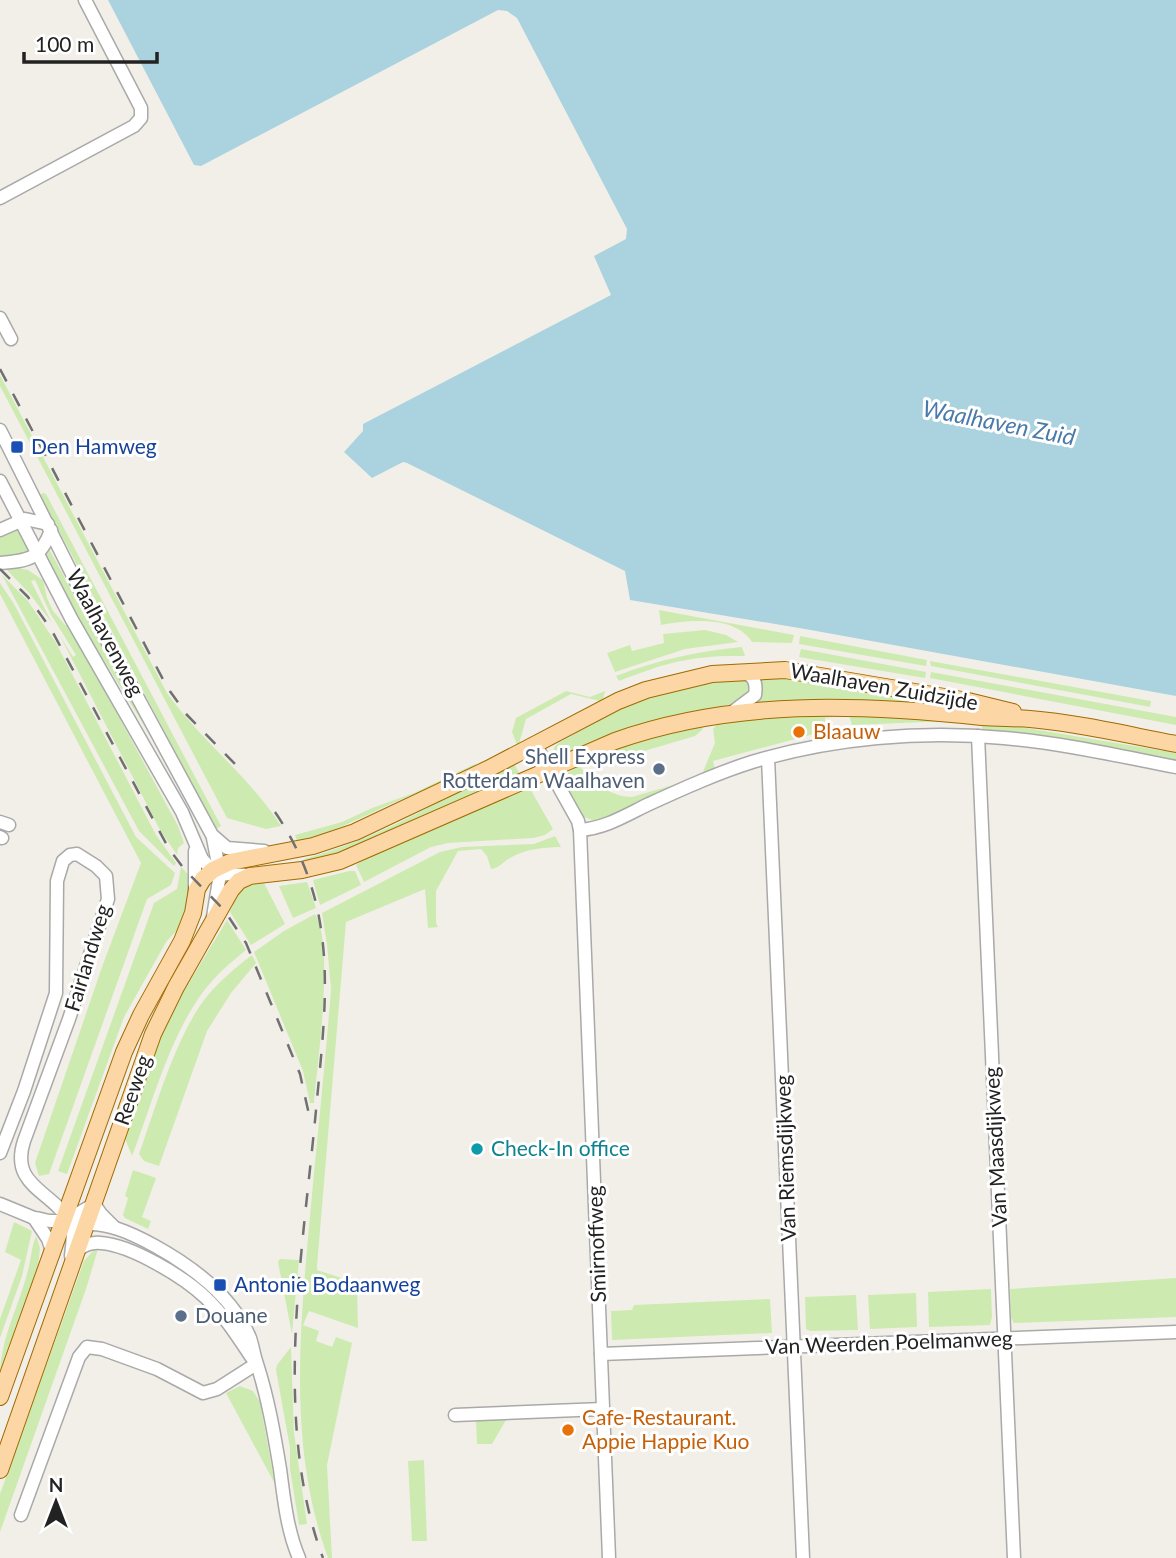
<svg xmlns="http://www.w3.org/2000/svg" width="1176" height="1558" font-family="Lato,sans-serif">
<rect width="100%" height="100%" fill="#f2efe9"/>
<!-- grass -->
<g fill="#cdebb0">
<path d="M0 375 167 693C201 741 249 776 281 826L266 829 227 818 0 386Z"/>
<path d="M43 493 46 494 221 826 216 829 40 495Z"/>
<path d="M19 528 31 553 0 561V535Z"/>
<path d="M48 547 102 646 150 728 147 730 74 612 44 555Z"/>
<path d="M19 568 28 570 43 580 47 598 53 611 65 625H69L178 826 184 843 178 848 177 855 159 828 59 634 73 657 76 655 50 613 35 580 31 581 52 623 29 593 6 569Z"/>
<path d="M2 575 28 601 56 643 156 835 176 863 174 866 139 831Z"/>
<path d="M0 583 14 604 136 837 175 873 171 885 147 899 49 1174 39 1176 35 1163 102 967 141 863 0 594Z"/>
<path d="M659 610 794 635 792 643 752 642C735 615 688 620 661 625Z"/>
<path d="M705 630 726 635 738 642 685 649 615 672 607 653 630 645 632 651 664 643 663 634Z"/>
<path d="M800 636 927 660 926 666 799 644Z"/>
<path d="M742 647 745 656C693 655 667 662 619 681L616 676C658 660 698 651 742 647Z"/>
<path d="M801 649 926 672 925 678 799 657Z"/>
<path d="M930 661 1151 701 1150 707 931 666Z"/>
<path d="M931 672 1176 717V725L930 678Z"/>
<path d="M763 674 962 705 961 709 756 703C761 694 757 682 763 674Z"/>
<path d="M701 679H749L751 693 737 703 668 717 597 739 558 760 550 758 555 746 560 742 615 712 637 697Z"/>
<path d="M605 691 603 699 600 701 571 694 526 719 518 747 512 732 516 718 566 691 590 697Z"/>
<path d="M830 711 951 721 852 725 849 715 825 718V731L713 761 715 769 702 774 715 743 713 729 719 722Z"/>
<path d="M996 723 1176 753V760L1050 737 982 729V726Z"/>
<path d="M704 725 702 730 695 736 624 757 617 763H601L595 756 642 740Z"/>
<path d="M513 762 521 776 371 844 306 864 304 859C379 839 445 798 513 762Z"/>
<path d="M475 764 476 765C449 779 421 791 393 803 360 818 332 833 297 841L295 835 342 822 372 808 414 793Z"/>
<path d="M579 766C593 781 610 797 632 797L680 783 607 819 595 821 584 817 565 784 567 773Z"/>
<path d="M528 785 553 829 545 835 533 838 448 843 431 847 364 882 356 865 370 856Z"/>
<path d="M555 836 561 847C542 848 527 848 510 858 503 862 499 868 491 869L487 856 481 849 458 851 436 891V923L438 927 428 928 425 889 346 922 317 1266V1270L357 1283 358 1328 309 1311 303 1325 319 1331 316 1341 332 1347 336 1337 352 1343 327 1465 332 1558H328C289 1452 299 1337 309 1227 316 1148 325 1068 331 989L327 945 322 913 440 852 462 847 534 844Z"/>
<path d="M181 867 191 877 189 906 185 916 178 929 166 942 124 1017 67 1174 58 1171 154 903 177 889Z"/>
<path d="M349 871H355L361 885 320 905 313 880Z"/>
<path d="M263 881 285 924 251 945 230 912C236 895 243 882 263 881Z"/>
<path d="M307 882 316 908 293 918 279 886Z"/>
<path d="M315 914C335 945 317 1063 314 1103H310L303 1071 254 952 284 931Z"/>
<path d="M227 920 246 950C231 962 215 976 203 992 168 1040 153 1102 132 1156L124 1136 155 1048 173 1009Z"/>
<path d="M252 955 256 963 231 993 207 1031 159 1166 144 1161 139 1154C156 1107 176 1034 208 995 221 980 236 967 252 955Z"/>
<path d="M133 1170 156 1178 142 1217 151 1221 148 1229 125 1218 123 1215 128 1198 125 1196Z"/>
<path d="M14 1222 32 1231 22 1276 0 1338V1319L21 1260 5 1252Z"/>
<path d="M36 1236 40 1248 38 1267 0 1376C0 1340 18 1308 27 1274 31 1261 31 1248 36 1236Z"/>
<path d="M98 1249 86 1289 0 1532V1494L84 1261 93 1251Z"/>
<path d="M280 1259 299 1260 292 1334 278 1262Z"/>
<path d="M1176 1278V1317L1014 1323 1011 1318 1010 1289Z"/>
<path d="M991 1289 992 1317 990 1325 929 1327 928 1292Z"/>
<path d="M916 1293 917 1327 870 1329 868 1295Z"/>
<path d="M856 1295 858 1330 810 1331 806 1329 805 1297Z"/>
<path d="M770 1299 772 1333 612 1340 611 1311 632 1310 634 1305Z"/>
<path d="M291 1347 294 1433 307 1524 299 1525 290 1469V1448L276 1370 277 1365Z"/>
<path d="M240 1386 253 1391 260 1402 275 1484 226 1393Z"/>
<path d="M506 1420 492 1444H477L476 1421Z"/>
<path d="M424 1460 427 1541H412L408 1461Z"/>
</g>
<!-- water -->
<path fill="#aad3df" d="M108 0H1176V696L805 629 630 600 625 571 407 463 403 462 372 478 344 452 363 431V424L611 295 594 256 626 239 627 229 517 18 507 11 498 10 201 166 194 165Z"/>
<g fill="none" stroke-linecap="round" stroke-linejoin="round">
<defs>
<g id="minor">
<path d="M0 198 134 126 141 118V108L85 0"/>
<path d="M0 318 11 339"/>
<path d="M0 430 85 600 212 835 227 848 264 851"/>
<path d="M0 481 72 620 182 812 202 859 210 868 220 874 250 875"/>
<path d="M0 530 25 519 48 524"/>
<path d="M0 563C28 561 41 559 51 530"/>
<path d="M731 713 755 695C757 683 754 674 741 672"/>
<path d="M978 736 1014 1558"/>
<path d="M535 744 578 821 580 830 609 1558"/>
<path d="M768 758 803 1558"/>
<path d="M0 822 9 825"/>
<path d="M580 830C606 828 626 815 649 804 682 789 717 773 752 762 832 738 921 730 1004 738 1062 743 1119 756 1176 767"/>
<path d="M0 837 2 838"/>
<path d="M195 851V892"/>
<path d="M213 917 220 874 213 838"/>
<path d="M0 1153 24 1091 56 993 57 881 63 861 70 855 77 854 96 866 106 876 108 899 69 1019 24 1141C9 1187 54 1191 70 1223 75 1233 72 1246 71 1256"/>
<path d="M0 1204 34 1218C41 1218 44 1221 51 1221 64 1222 83 1211 94 1204L101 1214 114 1227"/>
<path d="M34 1218 48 1239 53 1254"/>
<path d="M79 1225C105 1220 133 1234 155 1246 193 1267 233 1297 250 1338 253 1347 254 1356 257 1364 268 1398 274 1433 280 1469 284 1499 287 1530 299 1558"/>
<path d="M76 1252C82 1246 91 1242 101 1243 131 1245 184 1277 206 1298 224 1315 238 1337 252 1358"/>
<path d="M601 1354 1176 1332"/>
<path d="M455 1415 603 1409"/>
<path d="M21 1515 79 1357 87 1347 102 1349 157 1369 203 1393 217 1389 256 1364"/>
</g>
<g id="major">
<path d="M0 1397 124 1052 141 1015 182 941 193 913 197 889 203 879 213 870 230 862 313 846 355 832 488 769 618 701 646 690 712 674 785 670 968 701 1013 712"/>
<path d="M0 1470 153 1034 176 987 231 890 239 881 250 876 302 870 340 861 615 741C734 699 859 704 982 717 998 718 1014 718 1030 719 1078 723 1128 735 1176 744"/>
</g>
</defs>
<!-- minor casing -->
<use href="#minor" stroke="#a9a9a9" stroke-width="15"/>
<!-- major casing -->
<use href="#major" stroke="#a06b00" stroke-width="18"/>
<!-- minor -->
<use href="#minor" stroke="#fff" stroke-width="12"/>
<!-- major -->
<use href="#major" stroke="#fcd6a4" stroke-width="16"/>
<!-- rail -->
<g stroke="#707070" stroke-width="2.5" stroke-dasharray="14 14" stroke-linecap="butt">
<path d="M0 369 167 687 187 715 238 767"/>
<path d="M0 569 28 597 51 629 169 849 185 870 224 910 246 943 300 1074 310 1119"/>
<path d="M275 812C341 909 326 1002 316 1110 303 1252 272 1422 323 1558"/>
</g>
</g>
<!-- markers -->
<g fill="#1a4fb4" stroke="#fff" stroke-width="2.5">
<rect x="10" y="440" width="14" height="14" rx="3.5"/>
<rect x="213" y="1278" width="14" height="14" rx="3.5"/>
</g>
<g fill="#e8710a" stroke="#fff" stroke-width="2.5">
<circle cx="799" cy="732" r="7"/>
<circle cx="568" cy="1430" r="7"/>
</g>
<g fill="#5c6f8a" stroke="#fff" stroke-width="2.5">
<circle cx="659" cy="769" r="7"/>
<circle cx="181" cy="1316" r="7"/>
</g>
<circle fill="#0f9aa8" stroke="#fff" stroke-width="2.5" cx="477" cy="1149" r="7"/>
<g text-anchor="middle" stroke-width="6" stroke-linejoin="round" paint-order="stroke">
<!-- transit labels -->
<g font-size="21" fill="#164399" stroke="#fff" text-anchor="start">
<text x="31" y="454">Den Hamweg</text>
<text x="234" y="1292">Antonie Bodaanweg</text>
</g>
<!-- street labels -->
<g font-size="21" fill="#222" stroke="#fff">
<text transform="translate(105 633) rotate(62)" y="7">Waalhavenweg</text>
<text transform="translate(884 687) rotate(10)" y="7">Waalhaven Zuidzijde</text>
<text transform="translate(88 958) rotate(-73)" y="7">Fairlandweg</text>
<text transform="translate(133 1090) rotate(-71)" y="7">Reeweg</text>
<text transform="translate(996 1147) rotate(-93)" y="7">Van Maasdijkweg</text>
<text transform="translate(786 1158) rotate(-92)" y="7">Van Riemsdijkweg</text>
<text transform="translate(597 1244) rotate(-92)" y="7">Smirnoffweg</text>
<text transform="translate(889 1343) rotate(-2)" y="7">Van Weerden Poelmanweg</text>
</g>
<!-- food labels -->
<g font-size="21" fill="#c56008" stroke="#fff" text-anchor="start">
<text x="813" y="739">Blaauw</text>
<text x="582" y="1425">Cafe-Restaurant.<tspan x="582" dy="24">Appie Happie Kuo</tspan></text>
</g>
<!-- service labels -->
<g font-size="21" fill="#4e5e75" stroke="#fff" text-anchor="end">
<text x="645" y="764">Shell Express<tspan x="645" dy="24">Rotterdam Waalhaven</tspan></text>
<text x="195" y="1323" text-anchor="start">Douane</text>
</g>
<!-- culture labels -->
<g font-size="21" fill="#0d838f" stroke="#fff" text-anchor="start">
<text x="491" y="1156">Check-In office</text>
</g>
<!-- water labels -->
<g font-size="23" font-style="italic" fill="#4a7aab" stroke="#fff">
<text transform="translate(999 423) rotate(11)" y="8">Waalhaven Zuid</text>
</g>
</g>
<!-- north arrow -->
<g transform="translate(56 1502)" stroke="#ffffff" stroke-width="5" paint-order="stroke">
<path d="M0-5L12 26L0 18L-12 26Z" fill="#222222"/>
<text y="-10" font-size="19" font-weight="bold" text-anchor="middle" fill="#222222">N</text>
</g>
<!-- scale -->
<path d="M24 52v10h133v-10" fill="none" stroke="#222222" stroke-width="3.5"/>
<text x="35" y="52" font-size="21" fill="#222222" stroke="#ffffff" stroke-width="5" paint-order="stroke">100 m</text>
</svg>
